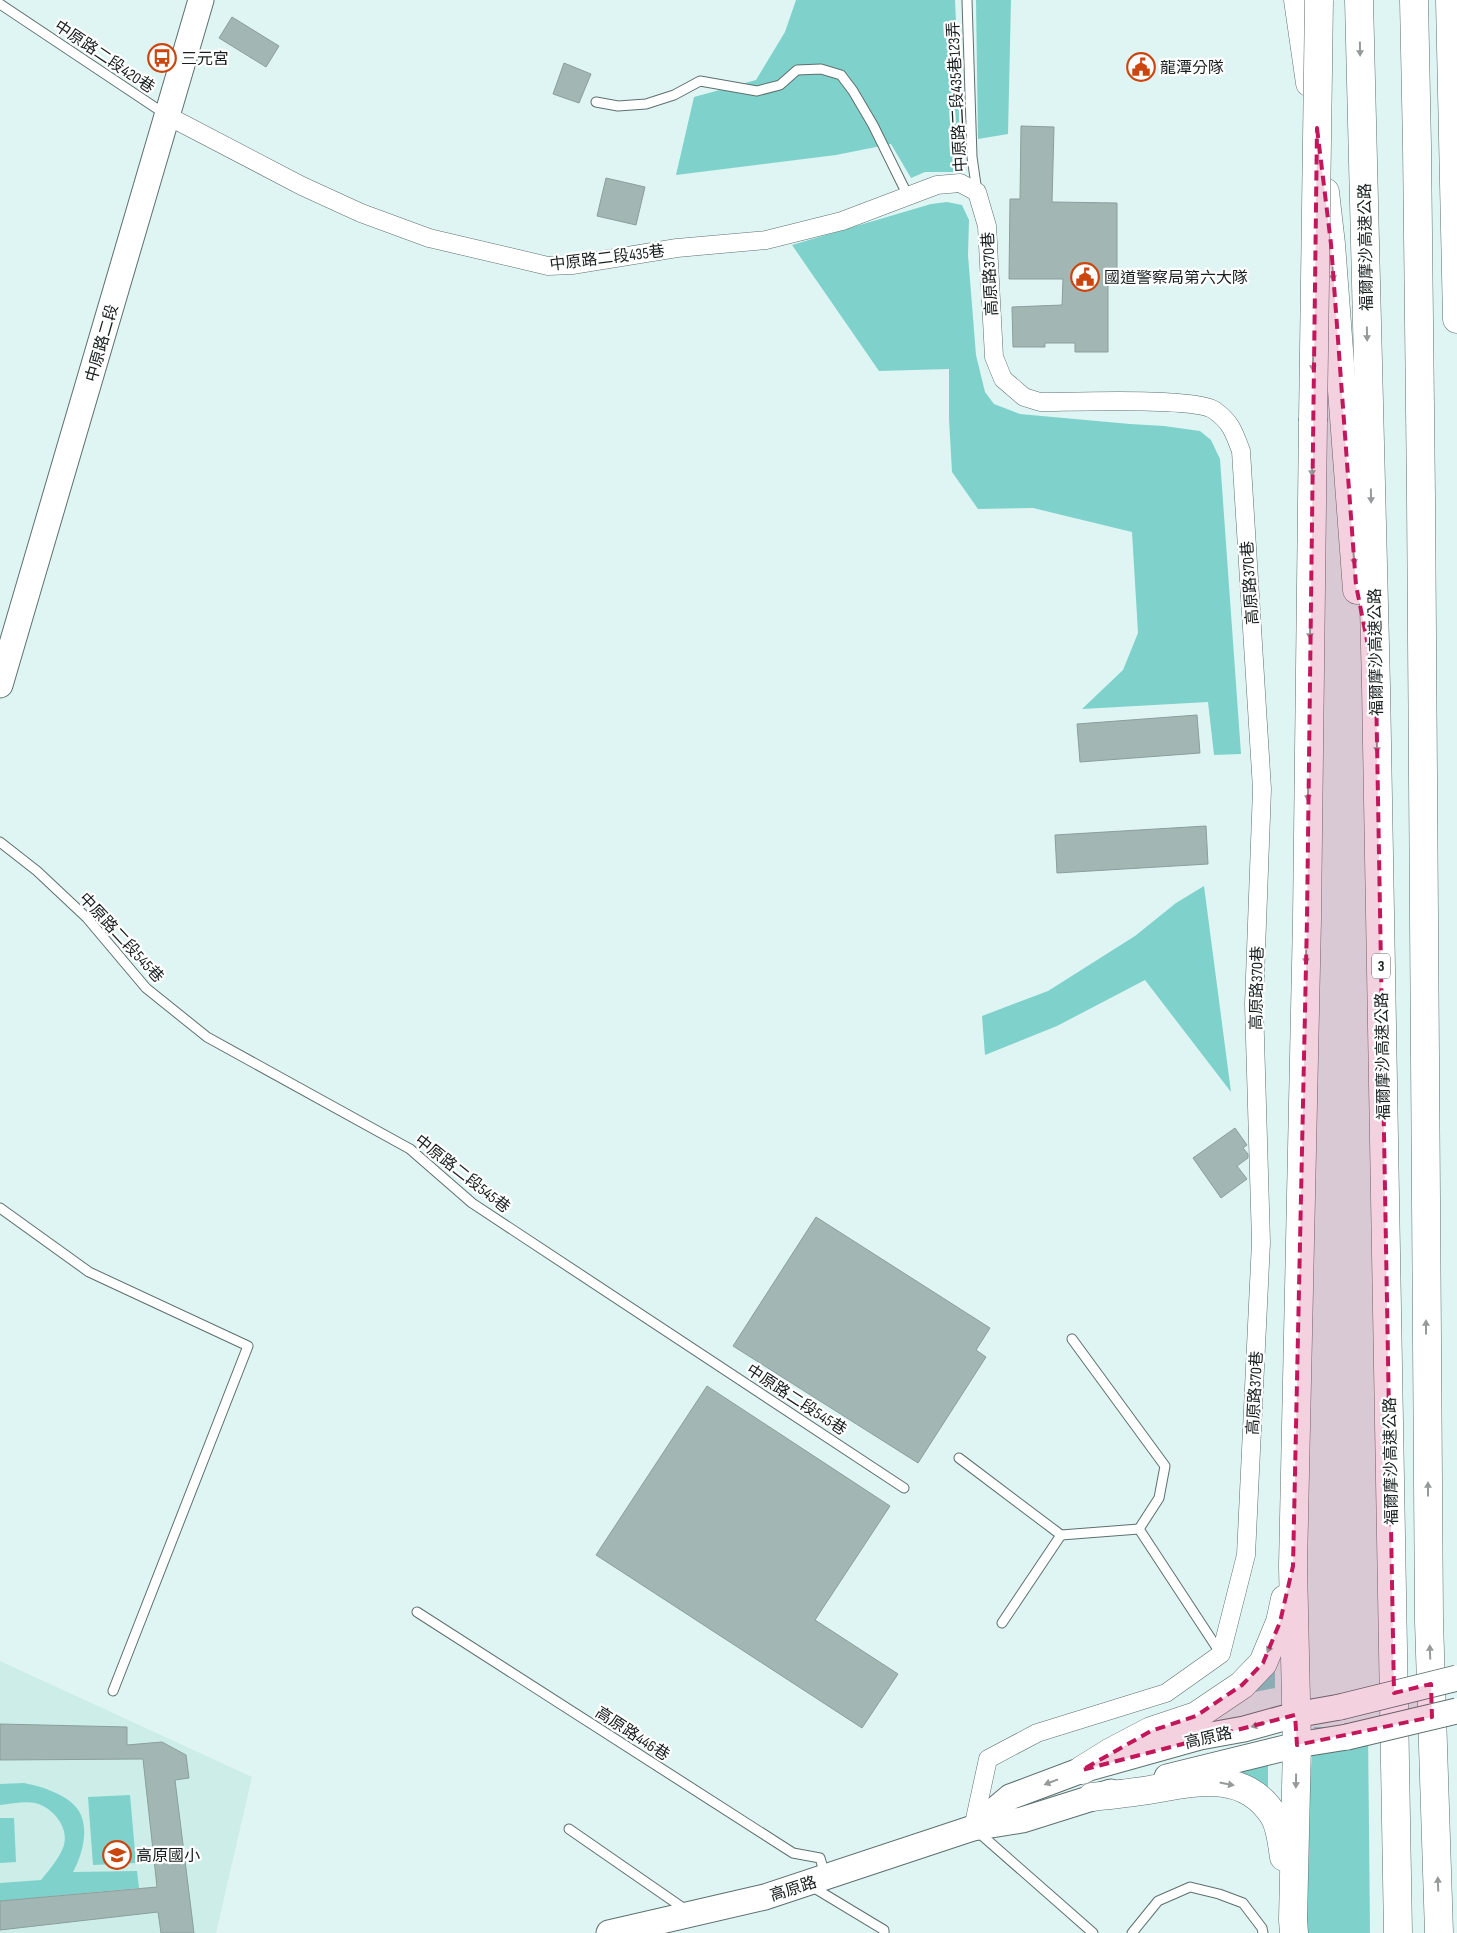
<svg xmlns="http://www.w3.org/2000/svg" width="1457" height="1933" font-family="'Sofia Sans Condensed','Noto Sans TC',sans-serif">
<rect width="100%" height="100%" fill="#dff5f3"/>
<!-- built -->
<path fill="#cdede9" d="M0 1661 252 1777 216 1933H0Z"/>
<!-- green -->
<g fill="#7ed2cb">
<path d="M796 0H955L963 172H925L911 178 891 144 836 155 676 175 694 97 756 80 785 32Z"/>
<path d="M976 0H1011L1008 134 978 139Z"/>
<path d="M947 202 962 205 969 220 968 255 976 355 985 392 994 404 1020 414 1130 424 1164 426 1200 431 1211 440 1220 459 1241 754 1214 755 1208 702 1082 709 1123 670 1138 633 1132 532 1033 508 978 509 952 472 949 419V369L879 371 792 245 931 204Z"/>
<path d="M1204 886 1231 1092 1145 980 1057 1026 985 1055 982 1016 1048 991 1135 936 1176 903Z"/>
<path d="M1275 1661V1688L1240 1695Z"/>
<path d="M1314 1727H1368L1370 1933H1305L1301 1909Z"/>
<path d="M1268 1763V1794L1256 1779 1238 1771Z"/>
<path d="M24 1783C41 1786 72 1796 80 1813 89 1831 82 1856 73 1872L137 1871 139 1888 0 1901V1883L41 1880C49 1870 58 1860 63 1848 71 1829 53 1807 35 1803 25 1801 11 1804 0 1805V1784Z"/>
<path d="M130 1795 136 1863 93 1865 88 1797Z"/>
<path d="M0 1818H14L16 1862 0 1863Z"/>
</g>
<!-- building -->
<g fill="#a2b7b4" stroke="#8a9f9d">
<path d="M232 17 279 46 266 67 219 38Z"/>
<path d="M564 63 591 74 579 103 553 94Z"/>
<path d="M1021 126 1054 127 1052 202 1117 203V274H1108V352H1075V343H1045V347H1013L1012 307 1062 305 1063 279H1009L1010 199H1020Z"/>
<path d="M606 178 645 187 636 225 597 216Z"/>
<path d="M1197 715 1200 753 1080 762 1077 724Z"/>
<path d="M1206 826 1208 864 1057 873 1055 835Z"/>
<path d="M1235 1128 1247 1145 1243 1148 1248 1154V1158L1237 1166 1247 1179 1221 1198 1193 1158Z"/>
<path d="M816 1217 990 1328 976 1350 986 1357 918 1463 733 1346Z"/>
<path d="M707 1386 890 1506 815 1620 898 1674 862 1728 596 1555Z"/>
<path d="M0 1724 127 1727V1745L162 1742 186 1755 189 1778 175 1780 194 1933H161L158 1912 0 1930V1901L157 1887 143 1759 0 1760Z"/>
</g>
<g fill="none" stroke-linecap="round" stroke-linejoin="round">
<defs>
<g id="lane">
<path d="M967 0 972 157 977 192"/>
<path d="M0 4 165 114"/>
<path d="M596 102 618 106 646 104 674 95 700 81 757 91 780 85 797 70 821 69 841 75 853 91 873 125 908 196"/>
<path d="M0 842 37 871 87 918 146 988 207 1037 410 1149 472 1203 904 1488"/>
<path d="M0 1208 89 1272 248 1346 113 1691"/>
<path d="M1072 1339 1165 1466 1159 1498 1139 1529 1221 1654"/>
<path d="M959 1458 1061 1535 1139 1529"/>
<path d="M417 1612 793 1853 820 1858 825 1875"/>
<path d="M1002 1623 1061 1535"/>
<path d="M569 1829 686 1910"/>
<path d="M977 1831 1093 1933"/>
<path d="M811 1886 884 1930V1933"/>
<path d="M1132 1933 1158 1901 1190 1887 1219 1894 1243 1903 1262 1928 1263 1933"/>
</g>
<path id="street" d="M168 116 302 186 361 213 429 238 548 266 572 265 677 248 766 240 842 221 937 185 960 183 977 192 987 226 994 357 1003 379 1024 397 1040 402C1071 402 1195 397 1214 410 1231 422 1234 432 1241 451L1262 789 1254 1004 1261 1242 1246 1555 1221 1654 1166 1693 1037 1733 988 1759 973 1828"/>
<g id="secondary">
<path d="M0 685 201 0"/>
<path d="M1167 1777 1297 1745 1347 1737"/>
<path d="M973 1828 1010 1797 1082 1770 1200 1737 1244 1729 1295 1715 1340 1707"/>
<path d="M609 1933 765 1897 973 1828 1022 1820 1111 1792"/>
</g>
<g id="highway">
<path d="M1298 0 1310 83"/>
<path d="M1359 0 1376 686 1398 1933"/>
<path d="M1414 0 1417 146 1421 496 1429 1621 1439 1933"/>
<path d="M1450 0 1457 319"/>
<path d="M1325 192 1331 244 1357 590"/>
<path d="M1082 1770 1111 1752 1151 1731 1196 1716 1242 1685 1263 1663 1280 1622 1285 1599"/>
<path d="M1092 1797C1111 1795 1130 1793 1149 1790 1195 1782 1245 1769 1274 1816 1281 1828 1282 1845 1284 1857"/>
<path d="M1294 1933 1293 1920 1297 1745 1293 1566 1307 919 1313 421"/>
</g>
</defs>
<!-- lane casing -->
<use href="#lane" stroke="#5d706e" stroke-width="11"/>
<!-- street casing -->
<use href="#street" stroke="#5d706e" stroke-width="19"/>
<!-- secondary casing -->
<use href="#secondary" stroke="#5d706e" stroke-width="27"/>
<!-- highway casing -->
<use href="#highway" stroke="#5d706e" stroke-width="29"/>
<!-- lane -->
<use href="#lane" stroke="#fff" stroke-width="9"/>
<!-- street -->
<use href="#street" stroke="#fff" stroke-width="18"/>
<!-- secondary -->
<use href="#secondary" stroke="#fff" stroke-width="25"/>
<!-- highway -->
<use href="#highway" stroke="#fff" stroke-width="28"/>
<defs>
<g id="secondary-bridge">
<path d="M1340 1707 1457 1678"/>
<path d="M1347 1737 1457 1711"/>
</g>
<path id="highway-bridge" d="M1313 421 1319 0"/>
</defs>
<!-- secondary-bridge casing -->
<use href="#secondary-bridge" stroke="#5d706e" stroke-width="27" stroke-linecap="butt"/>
<!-- highway-bridge casing -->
<use href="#highway-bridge" stroke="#5d706e" stroke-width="29" stroke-linecap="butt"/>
<!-- secondary-bridge -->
<use href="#secondary-bridge" stroke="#fff" stroke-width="25"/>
<!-- highway-bridge -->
<use href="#highway-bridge" stroke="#fff" stroke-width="28"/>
</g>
<!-- one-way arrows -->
<defs><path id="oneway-solid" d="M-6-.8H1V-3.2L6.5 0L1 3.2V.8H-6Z" transform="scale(1.25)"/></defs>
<g fill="#979a9a">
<use href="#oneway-solid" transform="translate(1360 49) rotate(89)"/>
<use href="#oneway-solid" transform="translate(1333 274) rotate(86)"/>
<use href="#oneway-solid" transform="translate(1367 334) rotate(89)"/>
<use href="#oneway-solid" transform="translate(1313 364) rotate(91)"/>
<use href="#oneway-solid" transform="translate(1312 469) rotate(91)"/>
<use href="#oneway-solid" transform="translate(1371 496) rotate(89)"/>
<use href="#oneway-solid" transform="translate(1354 558) rotate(85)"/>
<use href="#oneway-solid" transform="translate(1310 632) rotate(91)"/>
<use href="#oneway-solid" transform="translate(1377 746) rotate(89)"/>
<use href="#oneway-solid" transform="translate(1308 794) rotate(91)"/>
<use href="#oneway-solid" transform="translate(1306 957) rotate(91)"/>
<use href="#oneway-solid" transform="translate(1426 1327) rotate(-90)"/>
<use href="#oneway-solid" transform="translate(1428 1489) rotate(-90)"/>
<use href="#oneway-solid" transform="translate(1270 1646) rotate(113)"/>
<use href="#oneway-solid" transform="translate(1430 1652) rotate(-92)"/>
<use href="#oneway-solid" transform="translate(1258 1725) rotate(164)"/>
<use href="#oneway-solid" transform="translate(1296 1781) rotate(91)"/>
<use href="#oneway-solid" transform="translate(1051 1782) rotate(159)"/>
<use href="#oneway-solid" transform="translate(1227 1784) rotate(11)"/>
<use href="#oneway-solid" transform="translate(1438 1884) rotate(-92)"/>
</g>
<!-- marked area -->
<path fill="#c2185b" fill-opacity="0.2" stroke="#c2185b" stroke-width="4" stroke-dasharray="10 6" stroke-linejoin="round" d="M1317 128 1331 244 1356 585 1376 686 1394 1693 1431 1684 1432 1717 1297 1745 1295 1715 1082 1770 1151 1731 1196 1716 1242 1685 1263 1663 1280 1622 1293 1566 1307 919Z"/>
<!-- icons -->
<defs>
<symbol id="bus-ring" viewBox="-11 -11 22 22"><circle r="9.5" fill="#fff" stroke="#cb450d" stroke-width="1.5"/><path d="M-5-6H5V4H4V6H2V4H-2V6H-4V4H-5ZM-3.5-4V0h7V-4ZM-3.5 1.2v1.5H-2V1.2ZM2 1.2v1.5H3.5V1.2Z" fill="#cb450d"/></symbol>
<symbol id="civic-ring" viewBox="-11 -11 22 22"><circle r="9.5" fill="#fff" stroke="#cb450d" stroke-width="1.5"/><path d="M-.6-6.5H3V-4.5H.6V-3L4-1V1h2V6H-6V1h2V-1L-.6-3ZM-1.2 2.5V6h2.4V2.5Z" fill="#cb450d"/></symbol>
<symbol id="school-ring" viewBox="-11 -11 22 22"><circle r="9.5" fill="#fff" stroke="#cb450d" stroke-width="1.5"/><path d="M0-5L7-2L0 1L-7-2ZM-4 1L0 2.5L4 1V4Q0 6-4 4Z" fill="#cb450d"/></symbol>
</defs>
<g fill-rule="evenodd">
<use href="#bus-ring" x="146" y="42" width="32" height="32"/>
<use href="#civic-ring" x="1125" y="51" width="32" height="32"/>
<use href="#civic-ring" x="1069" y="261" width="32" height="32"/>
<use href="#school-ring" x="101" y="1839" width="32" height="32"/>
</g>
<g text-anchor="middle" stroke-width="4.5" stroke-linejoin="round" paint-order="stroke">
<!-- shield labels -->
<rect fill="#fff" stroke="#5d6262" stroke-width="1" x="1372" y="953.5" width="18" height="25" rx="4"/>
<g font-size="15" font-weight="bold" fill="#171f1e">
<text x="1381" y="971">3</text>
</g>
<!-- street labels -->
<g font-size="16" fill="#171f1e" stroke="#fff">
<text transform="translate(105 56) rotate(34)" y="6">中原路二段420巷</text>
<text transform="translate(956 97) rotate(-93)" y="6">中原路二段435巷123弄</text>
<text transform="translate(1365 247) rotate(-91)" y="6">福爾摩沙高速公路</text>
<text transform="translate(607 257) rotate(-7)" y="6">中原路二段435巷</text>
<text transform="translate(989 274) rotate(-93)" y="6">高原路370巷</text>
<text transform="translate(101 343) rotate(-74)" y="6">中原路二段</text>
<text transform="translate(1249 583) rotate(-94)" y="6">高原路370巷</text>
<text transform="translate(1375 652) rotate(-91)" y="6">福爾摩沙高速公路</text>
<text transform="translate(122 937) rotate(47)" y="6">中原路二段545巷</text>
<text transform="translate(1256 988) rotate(-89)" y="6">高原路370巷</text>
<text transform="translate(1382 1056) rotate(-91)" y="6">福爾摩沙高速公路</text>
<text transform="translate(463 1173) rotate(38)" y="6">中原路二段545巷</text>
<text transform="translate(1254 1393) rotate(-87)" y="6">高原路370巷</text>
<text transform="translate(797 1399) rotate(33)" y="6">中原路二段545巷</text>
<text transform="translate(1390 1461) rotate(-91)" y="6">福爾摩沙高速公路</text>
<text transform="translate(633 1733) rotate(33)" y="6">高原路446巷</text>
<text transform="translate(1208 1737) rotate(-13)" y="6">高原路</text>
<text transform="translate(793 1888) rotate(-18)" y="6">高原路</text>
</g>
<!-- poi labels -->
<g font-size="16" fill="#171f1e" stroke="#fff" text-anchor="start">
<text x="181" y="64">三元宮</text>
<text x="1160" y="73">龍潭分隊</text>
<text x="1104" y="283">國道警察局第六大隊</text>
<text x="136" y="1861">高原國小</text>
</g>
</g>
</svg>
